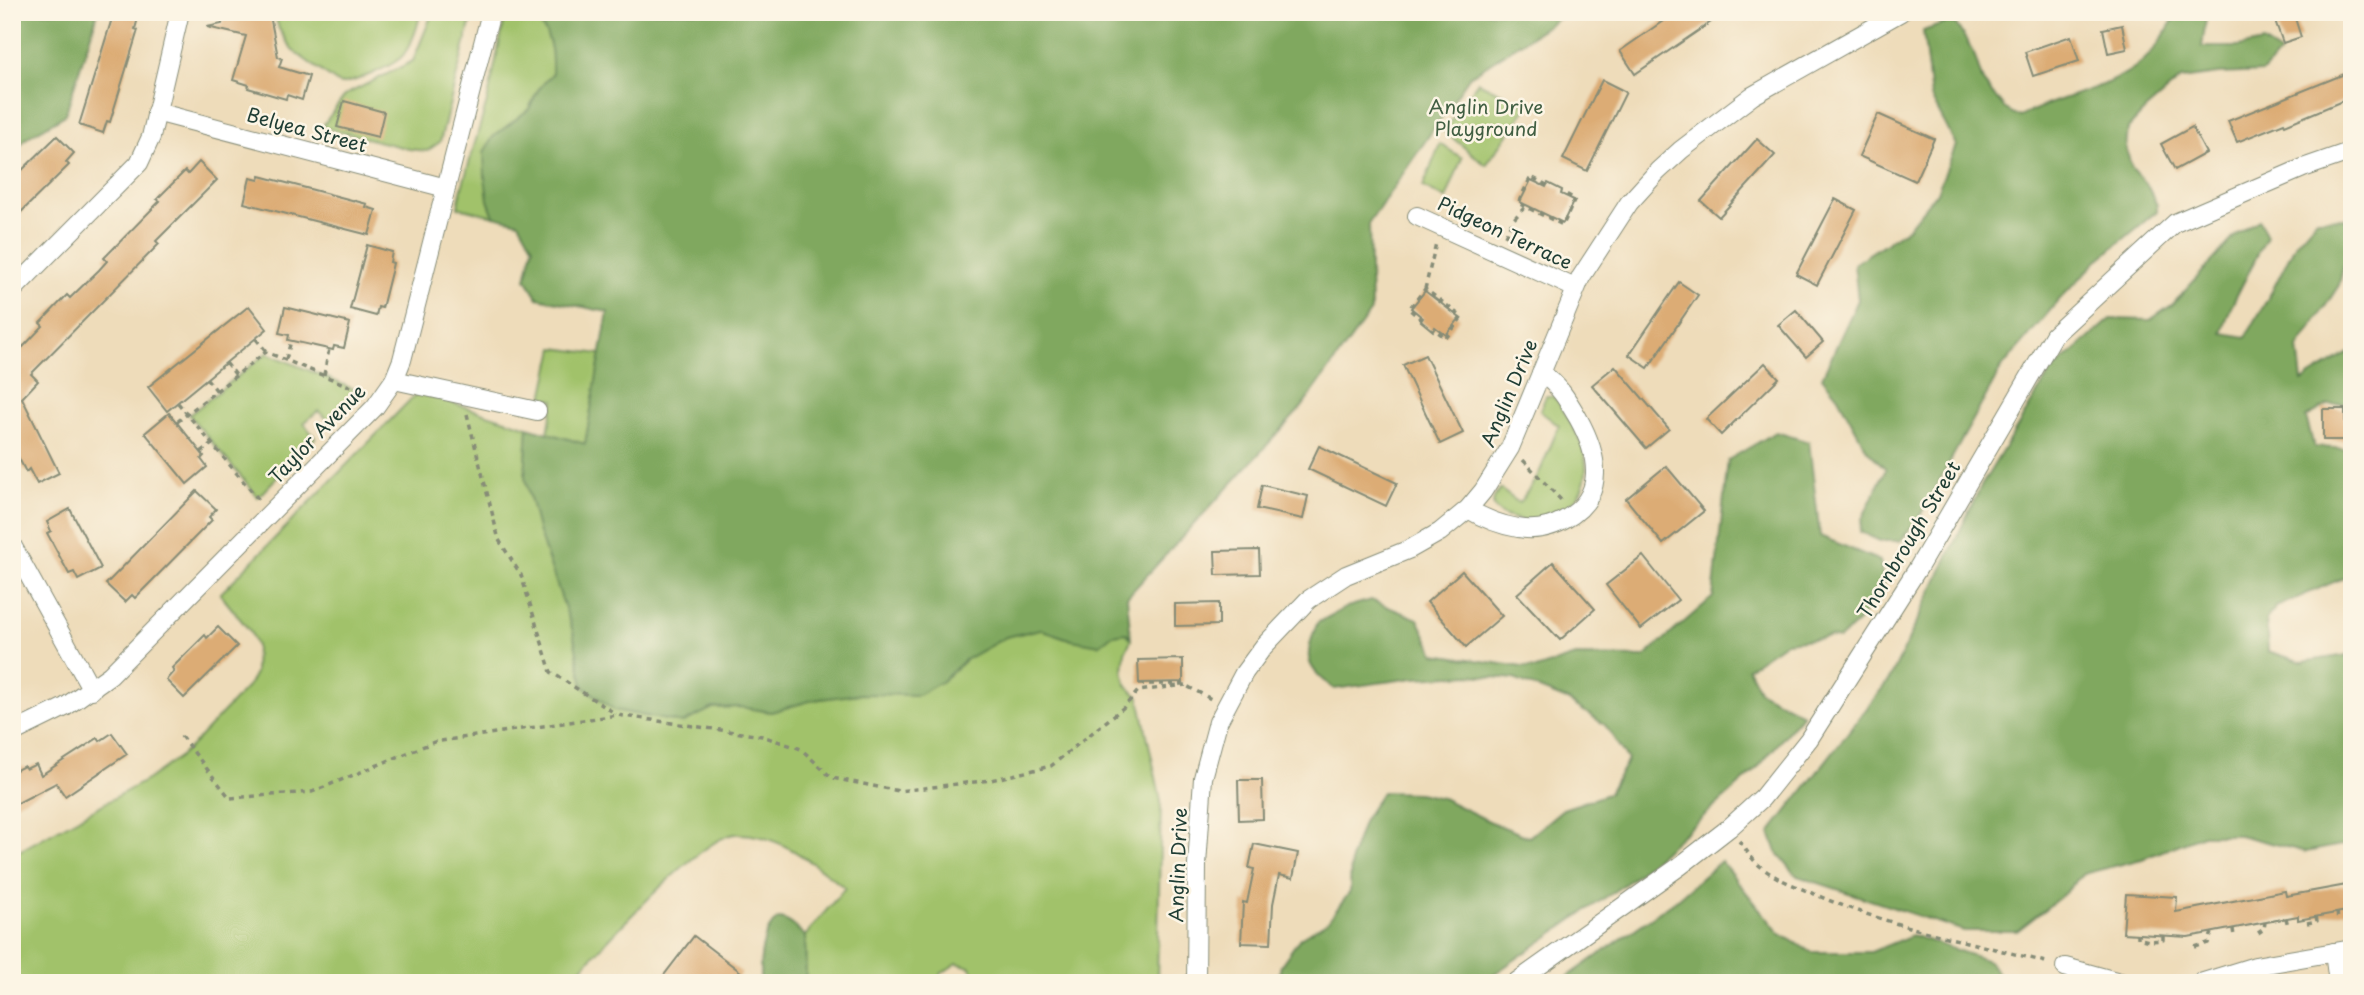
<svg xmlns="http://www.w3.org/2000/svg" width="2364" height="995" font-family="'Playpen Sans',sans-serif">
<rect width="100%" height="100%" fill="#fcf5e5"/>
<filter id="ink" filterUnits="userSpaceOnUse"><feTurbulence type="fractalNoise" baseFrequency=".0143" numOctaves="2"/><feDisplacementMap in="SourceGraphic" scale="14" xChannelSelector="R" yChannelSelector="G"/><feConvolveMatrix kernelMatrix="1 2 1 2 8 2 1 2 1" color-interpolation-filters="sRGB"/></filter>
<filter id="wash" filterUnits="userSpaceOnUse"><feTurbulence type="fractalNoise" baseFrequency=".00686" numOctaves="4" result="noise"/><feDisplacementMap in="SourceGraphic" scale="28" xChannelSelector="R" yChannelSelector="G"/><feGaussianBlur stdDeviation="1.57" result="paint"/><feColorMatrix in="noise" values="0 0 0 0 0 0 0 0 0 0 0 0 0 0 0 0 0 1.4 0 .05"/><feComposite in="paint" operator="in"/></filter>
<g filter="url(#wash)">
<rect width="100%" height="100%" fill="#eedcba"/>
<!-- green -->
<g fill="#a1c26a" stroke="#60804f" stroke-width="2">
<path d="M274 12 413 13 420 12C419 25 412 43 404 54 397 65 353 83 339 84L292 50 279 29Z"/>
<path d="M430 12H473L440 142 427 151 409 149 322 127 345 95 413 61 430 19Z"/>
<path d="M506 12H536C537 21 542 26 546 33 553 47 552 60 552 74L538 90 529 109 493 137 488 200 494 216 458 207 461 191 488 98Z"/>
<path d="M1478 82 1528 106 1486 165 1444 131Z"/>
<path d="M1440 144 1462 158 1446 199 1423 187Z"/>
<path d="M554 348 601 354 585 444 548 433 554 400 543 398Z"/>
<path d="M267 353 361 392 331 422 318 411 304 423 315 438 258 497 189 415Z"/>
<path d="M418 392 528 427 525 477 539 533 573 631 583 686 614 710 682 723 713 708 740 707 771 712 813 700 941 682 965 660 1006 637 1040 629 1072 640 1127 633 1131 640 1125 652 1123 670 1126 685 1139 697 1161 801 1157 983H978L970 967 957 963 942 973 935 983H806L805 936 845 888C814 864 777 832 736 834 701 835 595 954 568 983H460L456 979 448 983H12V855L148 779 182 755 197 740 248 686 255 673 256 646 250 631 220 594Z"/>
<path d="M1546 396H1552L1558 401C1569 421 1585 442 1586 465 1589 502 1550 528 1516 519 1506 516 1499 515 1493 506L1494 498 1500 489 1519 503 1538 476 1559 426 1540 411Z"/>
</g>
<!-- forest -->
<g fill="#80a85e" stroke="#507249" stroke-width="2">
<path d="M12 12H98L65 115 28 137 12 153Z"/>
<path d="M536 12H1568L1470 76 1369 223 1371 311 1302 407 1127 597 1131 640 1127 633 1112 635 1099 645 1072 640 1040 629 1006 637 965 660 941 682 918 695 860 694 813 700 771 712 740 707 713 708 682 723 614 710 583 686 573 631 539 533 525 477 528 427 585 444 608 312 538 298 526 279 533 247 519 222 494 216 488 200 485 177 484 152 493 137 529 109 538 90 552 74C552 59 553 47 546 33 542 26 537 21 536 12Z"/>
<path d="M2178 12H2207L2202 47H2239L2263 42 2280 53 2263 72 2218 74 2181 79 2145 110 2128 128 2126 149 2132 168 2146 183 2157 205V211L2096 262 2058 301 2002 367 1916 523 1900 541H1880L1860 532 1862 519 1886 469 1867 450 1838 397 1822 377 1858 300 1854 264 1908 228 1937 192 1956 145 1931 97 1923 31 1949 22 1956 24 1973 51 1983 82 2004 108 2020 117C2059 95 2109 91 2143 61 2159 47 2167 29 2178 12Z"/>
<path d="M2346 218 2352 229 2339 285 2298 348 2302 381 2352 351V403L2328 405 2306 417 2314 447 2352 449V569L2348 576 2276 607 2266 619 2268 651 2302 662 2347 655 2352 650V843L2306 852 2239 835H2203L2142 859 2083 874 2059 898 2017 931H1964L1797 876 1777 852 1770 833 1891 677 1980 488 2051 371 2111 319 2150 320 2173 304 2237 234 2259 220 2267 236 2231 307 2222 333 2246 337 2272 291 2296 243 2317 219Z"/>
<path d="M1776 432 1809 442 1820 536 1880 561 1884 585 1858 622 1839 639 1830 637 1786 642 1748 668 1760 692 1803 714 1755 771 1632 879 1481 983H1327L1323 977 1285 981 1279 975 1281 965 1300 938 1328 921 1350 892 1351 858 1364 820 1382 792 1418 793 1442 798 1493 823 1529 837 1563 809 1608 794 1628 760 1605 725 1567 700 1514 679 1471 675 1414 678 1334 689C1304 664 1304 660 1317 623L1347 607 1371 600 1418 619 1435 654 1536 669 1575 656 1644 657 1713 597 1728 460Z"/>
<path d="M1721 861 1779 933 1811 952H1871L1912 935 1989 961 1999 976 1996 983H1559L1676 900Z"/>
<path d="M778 919C789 919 797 929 805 936L806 983H765L760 978C760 960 761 931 778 919Z"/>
</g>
<g id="blocks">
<!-- building -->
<g fill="#dcac74">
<path d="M114 12 138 18 135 29 138 30 110 122 107 121 103 133 79 125Z"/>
<path d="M224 12H250L248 19 270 15 278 57 282 58 279 67 309 76 302 100 287 95 286 99 248 88 249 85 233 80 246 36 207 27 222 24Z"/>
<path d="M1676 12H1705L1711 22 1635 74 1620 51Z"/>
<path d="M2272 12H2293L2301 37 2283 43Z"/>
<path d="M2122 25 2127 49 2108 53 2103 29Z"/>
<path d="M2071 36 2079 61 2033 76 2025 52Z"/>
<path d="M2352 71V97L2285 125 2284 123 2237 142 2228 121Z"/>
<path d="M1602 80 1626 92 1587 171 1563 159Z"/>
<path d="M344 101 384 112 378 137 337 127Z"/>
<path d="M1878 114 1934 139 1915 181 1859 156Z"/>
<path d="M2192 127 2206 153 2175 170 2161 144Z"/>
<path d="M57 136 74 153 66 162 69 165 12 221V180Z"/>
<path d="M1757 139 1775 155 1719 217 1701 201Z"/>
<path d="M199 162 217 180 156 241 159 244 31 374 38 381 22 398 59 473 37 484 29 469 26 472 12 445V352L20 344 23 347 43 326 40 323 67 295 70 298 99 270 107 261 104 258 160 201 157 199 185 171 188 174Z"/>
<path d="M260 176 367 204 366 207 376 210 369 235 244 203 250 178 259 180Z"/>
<path d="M1531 180 1546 187 1548 183 1562 190 1561 194 1574 200 1563 223 1520 202Z"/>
<path d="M1835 199 1856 210 1817 285 1796 274Z"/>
<path d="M367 245 392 252 390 262 393 263 391 272 382 308 378 307 376 316 350 309Z"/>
<path d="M1679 282 1698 295 1648 368 1629 355Z"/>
<path d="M1425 291 1460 318 1446 335 1435 327 1433 331 1421 321 1423 318 1411 308Z"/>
<path d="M249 306 267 329 167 411 148 387Z"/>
<path d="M285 307 350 323 344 348 334 346 333 350 288 340 289 335 279 333Z"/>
<path d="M1796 310 1823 342 1806 357 1778 325Z"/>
<path d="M1425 355 1463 433 1440 444 1403 365Z"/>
<path d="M1765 363 1779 378 1721 435 1706 419Z"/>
<path d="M1615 366 1669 429 1646 448 1592 385Z"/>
<rect x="2323" y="409" width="22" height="31"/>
<path d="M169 413 204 456 201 459 207 467 187 484 145 433Z"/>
<path d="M1319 446 1397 483 1386 506 1308 469Z"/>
<path d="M1666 466 1704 511 1663 544 1626 499Z"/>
<path d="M1262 485 1308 496 1303 519 1257 509Z"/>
<path d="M197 491 216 509 209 517 212 520 135 598 132 595 125 602 106 584Z"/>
<path d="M70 509 101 568 78 580 74 572 69 574 47 533 51 531 47 522Z"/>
<path d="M1259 550 1260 574 1216 575 1215 551Z"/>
<path d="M1643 556 1678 600 1641 629 1606 585Z"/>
<path d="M1553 562 1595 609 1560 640 1517 594Z"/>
<path d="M1462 571 1502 616 1466 647 1427 602Z"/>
<path d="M1219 603V625L1175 626V604Z"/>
<path d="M218 627 237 646 184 698 166 680 174 671 172 668 205 635 207 638Z"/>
<path d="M1183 659V682L1139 683 1138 660Z"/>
<path d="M112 733 127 754 65 796 56 783 12 806V772L24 766 26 769 36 764 41 775 98 738 100 741Z"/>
<path d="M1238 780H1262L1263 819 1239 820Z"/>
<path d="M1254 844 1298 853 1293 878 1279 875 1273 904 1271 944 1241 943 1243 902 1247 903 1254 869 1249 868Z"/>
<path d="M2352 884V910L2298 920V916L2188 937 2123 933 2126 894 2177 897 2176 912 2285 891 2286 896Z"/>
<path d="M694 936 742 973 734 983H658Z"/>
</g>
</g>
</g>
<g filter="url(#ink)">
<use href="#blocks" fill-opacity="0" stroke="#868c77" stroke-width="2"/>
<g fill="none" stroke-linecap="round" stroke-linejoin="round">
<defs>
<g id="minor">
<path d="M156 112 446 188"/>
<path d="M1417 216 1575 288"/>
<path d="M12 291 139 163 151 137 180 12"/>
<path d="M394 380 537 411"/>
<path d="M1468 509C1483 518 1500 525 1518 528 1533 531 1550 528 1564 520 1608 496 1598 454 1578 418 1567 399 1559 385 1541 373"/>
<path d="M12 545 92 690"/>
<path d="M12 733 65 707 110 675 375 407 394 380 402 360 491 12"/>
<path d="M2334 952 2338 983"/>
<path d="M2065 967 2123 983"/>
<path d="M1196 983 1197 865 1203 778 1218 722 1244 673 1264 646 1308 600 1346 575 1410 549 1440 532 1468 509 1483 491 1510 448 1581 277 1629 203 1658 171 1681 150 1752 96 1901 12"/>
<path d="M1515 983 1680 866 1729 828 1762 798 1809 739 1918 568 2054 335 2175 223 2303 168 2352 151"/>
<path d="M2200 983 2255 966 2352 949"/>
</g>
</defs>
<!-- minor casing -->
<use href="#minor" stroke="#868c77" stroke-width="20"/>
<!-- path -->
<g stroke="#868c77" stroke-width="3.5" stroke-dasharray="5 5" stroke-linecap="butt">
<path d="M1547 185 1531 177 1518 203 1563 225 1575 199 1562 192"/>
<path d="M1505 236 1512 221 1525 207"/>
<path d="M1425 289 1436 243"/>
<path d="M1422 320 1409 309 1425 289 1462 317 1446 338 1434 329"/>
<path d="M256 339 266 351"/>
<path d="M286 359 291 341"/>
<path d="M226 363 236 375"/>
<path d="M324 375 329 349"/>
<path d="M207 379 217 391"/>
<path d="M178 403 259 500"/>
<path d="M467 414 499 540 521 575 551 672 616 714"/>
<path d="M177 422 266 352 366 393"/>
<path d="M201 452 212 444"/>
<path d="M1523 460 1561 500"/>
<path d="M1139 684H1183L1211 699"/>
<path d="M181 736 230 798 312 792 434 742 617 715 762 736 801 749 832 778 899 791 991 780 1051 766 1124 707 1138 691 1186 685"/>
<path d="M1739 841C1746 849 1752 860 1760 866 1774 878 1795 886 1812 893 1888 927 1969 941 2049 963"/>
<path d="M2337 912 2338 920"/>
<path d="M2286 918 2288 926"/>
<path d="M2307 923 2317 921 2316 916"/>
<path d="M2233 929 2234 936"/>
<path d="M2138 933V938L2149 941 2163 940V935"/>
<path d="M2258 933 2264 929 2265 922"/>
<path d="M2195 947 2208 943 2212 933"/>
</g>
<!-- minor -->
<use href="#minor" stroke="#fff" stroke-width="18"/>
</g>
</g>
<g text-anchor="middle" stroke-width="5" stroke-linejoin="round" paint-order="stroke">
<!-- park labels -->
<g font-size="19" fill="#405e42" stroke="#fcf5e5">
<text x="1486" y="114">Anglin Drive<tspan x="1486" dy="22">Playground</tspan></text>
</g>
<!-- street labels -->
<g font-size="19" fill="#1f3d34" stroke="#fcf5e5">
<text transform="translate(307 130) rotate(15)" y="7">Belyea Street</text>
<text transform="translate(1505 233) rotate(25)" y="7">Pidgeon Terrace</text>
<text transform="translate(1509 393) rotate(-67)" y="7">Anglin Drive</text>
<text transform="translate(317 434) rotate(-46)" y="7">Taylor Avenue</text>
<text transform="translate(1909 540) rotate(-59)" y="7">Thornbrough Street</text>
<text transform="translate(1178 865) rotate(-88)" y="7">Anglin Drive</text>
</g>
</g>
<!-- margin -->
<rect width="2364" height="995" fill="none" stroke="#fcf5e5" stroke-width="42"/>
</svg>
